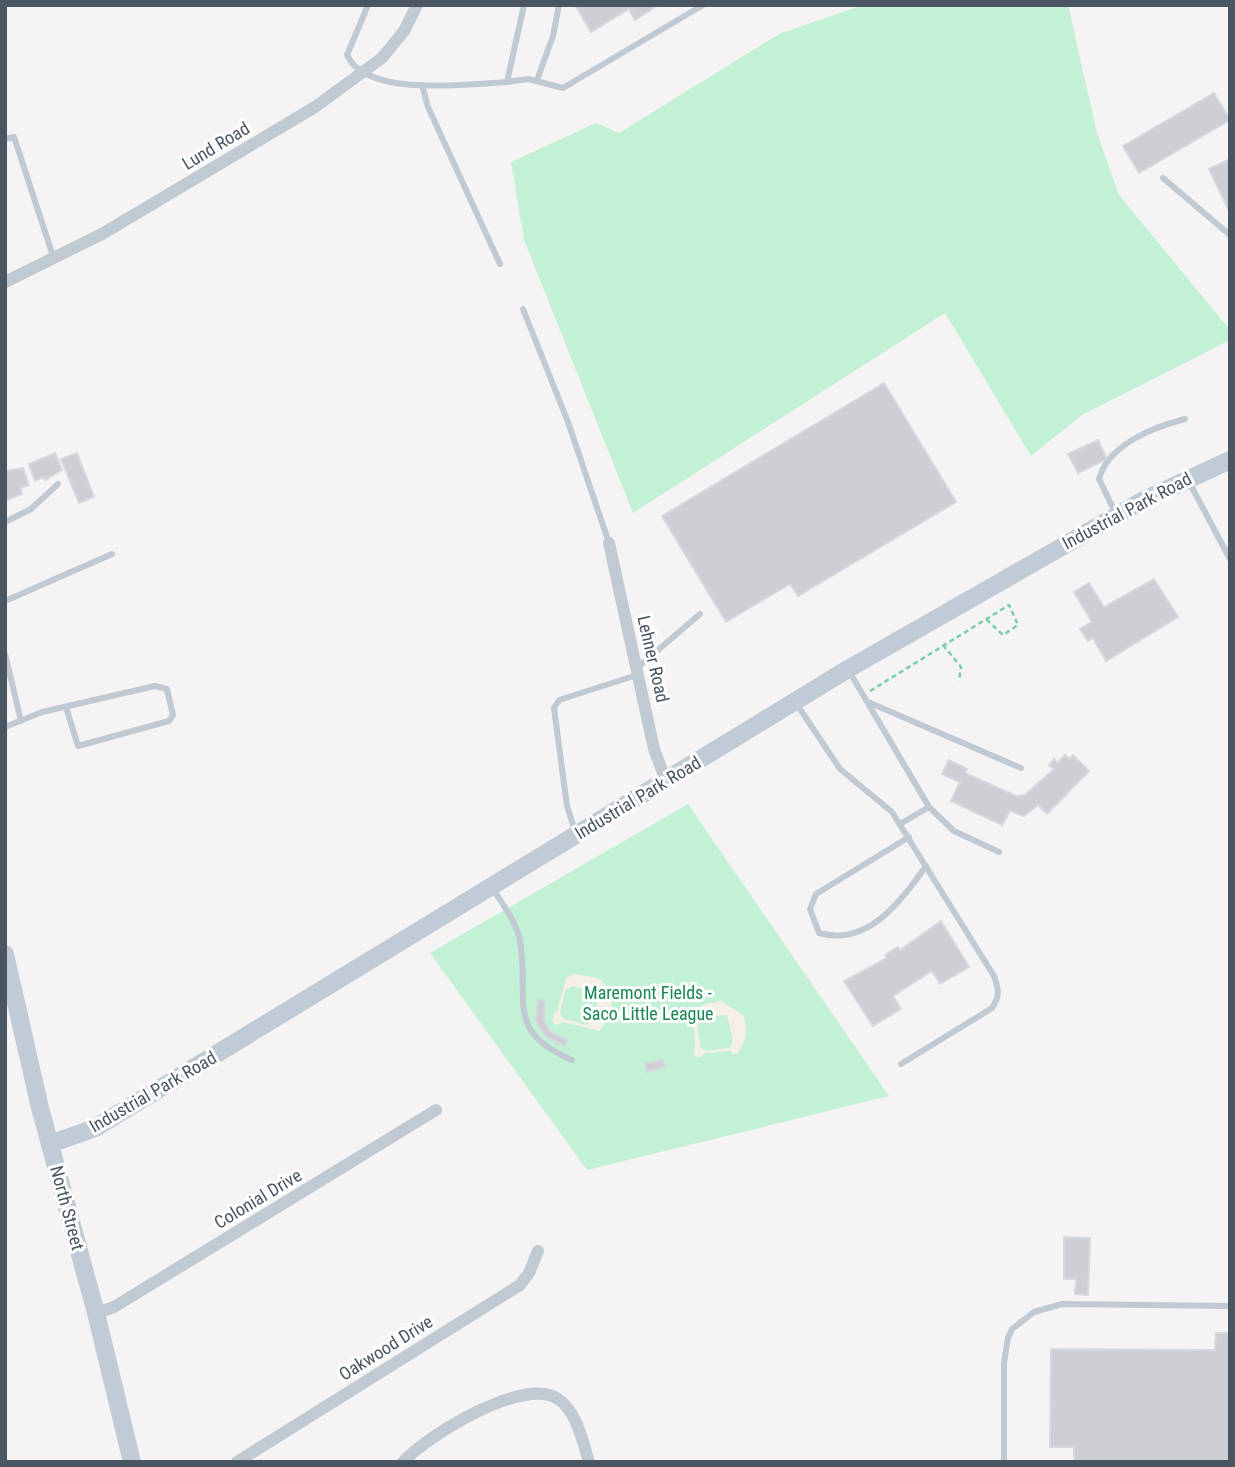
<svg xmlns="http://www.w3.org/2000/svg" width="1235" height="1467" font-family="'Roboto Condensed',sans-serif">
<rect width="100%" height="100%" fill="#f5f3f3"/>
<!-- green -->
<g fill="#c3f1d5">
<path d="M863 5H1068L1097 133 1119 195 1230 330V340L1082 415 1031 456 945 313 633 513 524 240 511 162 596 123 619 133 779 34Z"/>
<path d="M688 804 889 1096 587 1170 430 953Z"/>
</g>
<!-- sand -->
<g fill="#f5f0e5" fill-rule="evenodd">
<path d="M574 974 598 978C617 993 615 1013 599 1031L563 1022 556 1025 552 1021 554 1013 557 1012 566 978ZM572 986 596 992 599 997 592 1021 587 1025 564 1019 560 1013 565 990Z"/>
<path d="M721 1001 743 1015C749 1030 746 1041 737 1054H732L731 1051 706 1053 699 1058 694 1055C696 1041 696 1029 690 1017L702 1005ZM727 1015 733 1039 730 1048 705 1051 700 1046 697 1022 703 1017Z"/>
</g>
<!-- building -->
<g fill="#cdcfd5" stroke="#d7d9de" stroke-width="2">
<path d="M575 5H658L635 20 629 9 591 32Z"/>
<path d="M1214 93 1230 120 1139 173 1123 146Z"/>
<path d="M1230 159V213L1209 169Z"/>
<path d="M884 383 956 502 798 596 790 584 726 622 662 516Z"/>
<path d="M1098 440 1107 459 1078 473 1068 454Z"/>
<path d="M55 453 62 470 45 480 44 477 35 481 29 464Z"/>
<path d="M77 453 94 497 79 503 61 459Z"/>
<path d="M23 468 29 485 20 488 22 494 5 501V471Z"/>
<path d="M1154 579 1178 617 1106 661 1093 638 1088 641 1080 629 1092 622 1074 592 1089 583 1104 607Z"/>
<path d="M1065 755 1070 759 1073 755 1089 771 1047 814 1038 805 1024 816 1010 811 1002 825 951 801 960 782 942 774 949 760 967 769 965 773 1016 796 1025 795 1054 769 1049 765 1054 759 1058 763Z"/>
<path d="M941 921 969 967 940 984 932 971 893 996 901 1009 873 1026 844 981 887 958 885 955 898 947 900 950Z"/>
<path d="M538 1000 545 1001 544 1021 550 1031 567 1040 565 1046 546 1037 536 1022Z"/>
<path d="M663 1060 665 1067 647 1072 645 1064Z"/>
<path d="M1064 1237 1090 1238 1088 1295 1075 1294 1076 1279H1064Z"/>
<path d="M1216 1333H1230V1462H1074V1447H1050L1051 1349 1215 1350Z"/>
</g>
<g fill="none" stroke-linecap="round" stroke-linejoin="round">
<!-- path -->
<g stroke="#7ad0a6" stroke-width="2.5" stroke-dasharray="5 3.5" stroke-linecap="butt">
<path d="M943 645 961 667 959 681"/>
<path d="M870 691 1009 605 1018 625 1003 635 986 619"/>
</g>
<!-- service -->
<g stroke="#c1cad2" stroke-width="6">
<path d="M368 5 347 55C366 98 468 84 507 82L524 5"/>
<path d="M537 80 553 36 559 5"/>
<path d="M507 82 528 79 563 88 703 5"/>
<path d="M422 85 428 107 500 264"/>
<path d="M5 139 14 137 54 259"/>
<path d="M1163 178 1230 235"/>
<path d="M523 309 568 422 609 543"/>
<path d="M1188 480 1230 559"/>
<path d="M1116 514 1099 479C1108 445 1153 427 1185 419"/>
<path d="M5 522 31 509 58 484"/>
<path d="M5 601 112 554"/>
<path d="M5 654 21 721"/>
<path d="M637 668 700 614"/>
<path d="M849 671 929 807 954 831 999 852"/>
<path d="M868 702 1021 768"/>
<path d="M796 703 840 769 892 812 994 976C999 990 1000 996 992 1008L901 1064"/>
<path d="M5 727 42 712 155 686 167 689 173 715 169 721 78 746 66 707"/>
<path d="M900 824 929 807"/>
<path d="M575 831 567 806 554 708 559 700 637 675"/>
<path d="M909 837 816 894 810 909 819 933C868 947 901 901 926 866"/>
<path d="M492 888C502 903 514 919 519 936 532 997 501 1030 572 1060"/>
<path d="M1004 1462V1363L1008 1338 1012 1329 1034 1312 1062 1304 1230 1306"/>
</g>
<!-- minor -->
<g stroke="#c1cad2" stroke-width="12">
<path d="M5 282 102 234 315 107 382 58 404 31 417 5"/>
<path d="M609 543 654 749 666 781"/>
<path d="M96 1313 114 1307 436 1110"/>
<path d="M237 1462 520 1285 529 1273 538 1251"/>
<path d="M403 1462C428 1435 524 1376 558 1399 576 1410 583 1442 589 1462"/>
</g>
<!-- secondary -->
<g stroke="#c1cbd6" stroke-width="18">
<path d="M5 954 40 1108 96 1313 132 1462"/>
<path d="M50 1144 95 1128 848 669 1142 501 1230 460"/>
</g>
</g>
<g text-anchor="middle" stroke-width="6" stroke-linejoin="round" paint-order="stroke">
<!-- street labels -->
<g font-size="18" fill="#4a5661" stroke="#fff">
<text transform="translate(216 146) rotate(-31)" y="6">Lund Road</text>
<text transform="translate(1127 511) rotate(-28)" y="6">Industrial Park Road</text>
<text transform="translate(653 659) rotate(77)" y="6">Lehner Road</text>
<text transform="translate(638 798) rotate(-31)" y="6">Industrial Park Road</text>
<text transform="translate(153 1092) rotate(-30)" y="6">Industrial Park Road</text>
<text transform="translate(258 1199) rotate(-31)" y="6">Colonial Drive</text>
<text transform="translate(67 1208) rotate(75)" y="6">North Street</text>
<text transform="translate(386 1348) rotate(-32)" y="6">Oakwood Drive</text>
</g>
<!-- park labels -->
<g font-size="18" fill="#17864f" stroke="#fff">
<text x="648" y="999">Maremont Fields -<tspan x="648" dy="21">Saco Little League</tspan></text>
</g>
</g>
<!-- border -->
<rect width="1235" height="1467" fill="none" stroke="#4a5661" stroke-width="14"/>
</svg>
